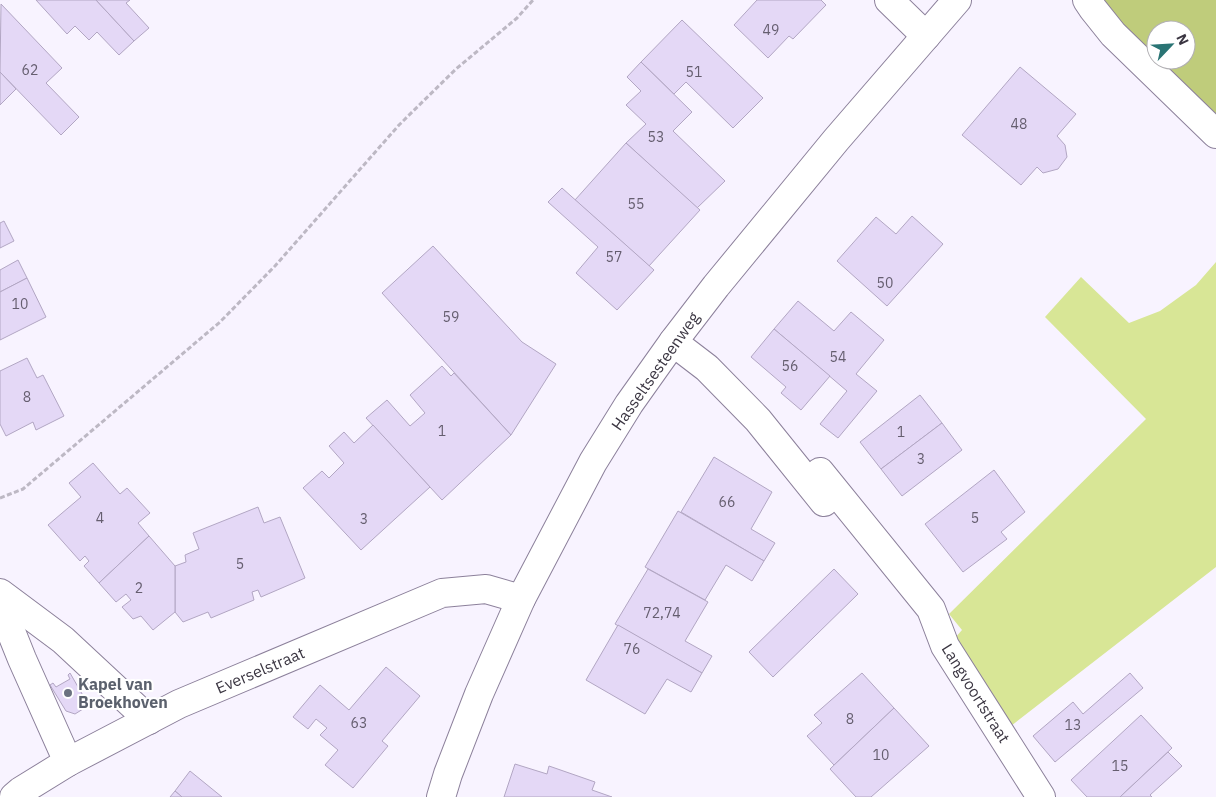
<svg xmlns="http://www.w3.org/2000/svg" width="1216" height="797" font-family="'IBM Plex Sans',sans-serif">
<rect width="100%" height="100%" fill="#f8f3ff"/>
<!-- green -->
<path fill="#d8e696" d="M1216 262V567L1011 726 955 638 962 630 949 614 1146 419 1045 317 1081 277 1129 323 1160 311 1196 285Z"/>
<!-- forest -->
<path fill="#bfcc7b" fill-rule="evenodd" d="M1102 0H1216V118L1113 19ZM1156 30H1186V60H1156Z"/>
<!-- building -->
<g fill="#e4d8f6" stroke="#b2a6c3">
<path d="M36 0H96L134 41 119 55 97 32 89 40 75 26 67 34Z"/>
<path d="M96 0H130L126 3 149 28 134 41Z"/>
<path d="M757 0H821L826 5 793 39 789 36 768 58 734 25Z"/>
<path d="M1 4 62 68 46 83 79 117 61 135 0 72Z"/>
<path d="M682 20 763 98 733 128 686 82 674 94 641 62Z"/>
<path d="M641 62 692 112 673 131 725 181 697 208 626 143 646 124 626 105 641 91 627 77Z"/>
<path d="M1020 67 1076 114 1057 136 1065 145 1067 157 1058 169 1043 173 1037 167 1021 185 962 135Z"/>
<path d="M0 72 16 89 0 105Z"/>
<path d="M626 143 700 210 649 266 575 200Z"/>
<path d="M562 188 654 270 617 310 576 273 598 247 548 202Z"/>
<path d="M912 216 943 244 887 306 837 261 876 217 896 234Z"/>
<path d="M4 221 14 241 0 248V223Z"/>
<path d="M433 246 522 342 556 364 511 435 382 293Z"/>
<path d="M18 260 27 278 0 292V270Z"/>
<path d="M27 278 46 317 0 340V292Z"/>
<path d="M798 301 834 331 851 312 884 340 856 374 877 391 838 438 820 424 847 391 774 329Z"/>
<path d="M774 329 830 376 801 410 781 393 786 387 751 357Z"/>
<path d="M27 358 37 378 43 375 64 416 36 430 33 422 6 436 0 424V371Z"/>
<path d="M442 366 451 376 454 373 511 435 442 500 366 418 387 400 410 426 425 413 410 395Z"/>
<path d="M920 395 942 423 881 469 860 442Z"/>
<path d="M942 423 962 450 902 496 881 469Z"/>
<path d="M373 425 430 487 361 550 303 488 322 471 329 478 344 463 329 446 344 432 354 443Z"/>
<path d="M714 457 772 492 751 529 775 543 764 561 681 512Z"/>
<path d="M93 463 120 494 127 488 150 513 138 523 149 536 99 583 84 566 89 561 85 556 80 561 48 525 81 497 69 483Z"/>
<path d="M994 470 1025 512 1001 532 1007 539 963 572 925 524Z"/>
<path d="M258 507 264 523 280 517 305 578 261 597 258 590 252 592 254 600 211 618 208 612 183 622 175 612V566L186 562 185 555 199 549 193 533Z"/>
<path d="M678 511 764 561 752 581 726 565 705 600 645 567Z"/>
<path d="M149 536 175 566V612L153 630 141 616 133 619 122 607 131 600 126 594 116 602 99 583Z"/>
<path d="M648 569 708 602 685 641 712 656 702 673 615 624Z"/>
<path d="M834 569 858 594 773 677 749 652Z"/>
<path d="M618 625 702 673 691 692 667 679 645 714 586 680Z"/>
<path d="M386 667 420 696 382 741 388 746 353 788 325 765 338 750 320 735 327 728 316 719 308 729 293 717 320 685 349 710Z"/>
<path d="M70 673 85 699 83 709 75 714 66 711 50 685 53 683 56 687 70 679 68 675Z"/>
<path d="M862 673 894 708 834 765 807 736 822 723 814 715Z"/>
<path d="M1130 673 1143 688 1055 762 1033 736 1073 702 1083 714Z"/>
<path d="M894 708 929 746 871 797H856L830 769Z"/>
<path d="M1141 715 1172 748 1120 797H1087L1071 780Z"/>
<path d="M1168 752 1182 766 1150 795 1152 797H1120Z"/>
<path d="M515 764 547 774 549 766 595 782 592 790 612 797H504Z"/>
<path d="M190 771 222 797H182L175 791Z"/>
<path d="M175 791 182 797H170Z"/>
</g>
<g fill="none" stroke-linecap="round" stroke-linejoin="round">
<defs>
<g id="street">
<path d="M889 0 926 36"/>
<path d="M1087 0 1093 9 1113 34 1216 134"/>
<path d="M673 342 707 368 758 420 824 502"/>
<path d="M820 472 931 609 945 646 1041 797"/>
<path d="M0 593 63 640 149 720"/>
<path d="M0 604 22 659 68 762"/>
<path d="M14 797 21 791 68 762 179 704 442 593 486 589 521 599"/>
</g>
<path id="secondary" d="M441 797 448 774 479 694 521 599 593 462 629 404 673 342 716 286 836 140 957 0"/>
</defs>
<!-- street casing -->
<use href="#street" stroke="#8c809b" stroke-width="30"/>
<!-- secondary casing -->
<use href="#secondary" stroke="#8c809b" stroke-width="30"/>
<!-- path -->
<path stroke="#bdb8c4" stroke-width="3" stroke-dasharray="5 2.5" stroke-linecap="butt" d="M0 498 23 489 220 322 275 266 399 125 456 69 517 18 533 0"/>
<!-- street -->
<use href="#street" stroke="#fff" stroke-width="28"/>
<!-- secondary -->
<use href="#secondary" stroke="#fff" stroke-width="28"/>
</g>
<!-- markers -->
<circle fill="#6b7280" stroke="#fff" stroke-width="2" cx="68" cy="693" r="5"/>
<g text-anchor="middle" stroke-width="4" stroke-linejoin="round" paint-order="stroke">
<!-- number labels -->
<g font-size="14" fill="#655e6f">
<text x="771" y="35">49</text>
<text x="30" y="75">62</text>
<text x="694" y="77">51</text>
<text x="1019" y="129">48</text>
<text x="656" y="142">53</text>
<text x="636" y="209">55</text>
<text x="614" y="262">57</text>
<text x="885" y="288">50</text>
<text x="20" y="309">10</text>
<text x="451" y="322">59</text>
<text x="838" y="362">54</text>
<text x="790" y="371">56</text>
<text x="27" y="402">8</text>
<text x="442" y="436">1</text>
<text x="901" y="437">1</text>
<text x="921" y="464">3</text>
<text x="727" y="507">66</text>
<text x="100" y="523">4</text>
<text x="975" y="523">5</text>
<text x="364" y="524">3</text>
<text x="240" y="569">5</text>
<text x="139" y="593">2</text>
<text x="662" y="618">72,74</text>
<text x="632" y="654">76</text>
<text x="850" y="724">8</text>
<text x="359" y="728">63</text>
<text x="1073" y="730">13</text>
<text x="881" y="760">10</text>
<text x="1120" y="771">15</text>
</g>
<!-- street labels -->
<g font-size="16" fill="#3b3642" stroke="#fff">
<text transform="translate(655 371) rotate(-55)" y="6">Hasseltsesteenweg</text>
<text transform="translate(260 670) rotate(-23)" y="6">Everselstraat</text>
<text transform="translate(976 693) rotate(58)" y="6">Langvoortstraat</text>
</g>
<!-- worship labels -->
<g font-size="16" font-weight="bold" fill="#5b616d" stroke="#fff" text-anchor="start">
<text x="78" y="690">Kapel van<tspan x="78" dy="18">Broekhoven</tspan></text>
</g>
</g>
<!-- north arrow -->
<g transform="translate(1171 45) rotate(65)"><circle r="24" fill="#ffffff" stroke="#b1afb3"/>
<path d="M0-4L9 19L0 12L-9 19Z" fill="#2a7474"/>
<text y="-8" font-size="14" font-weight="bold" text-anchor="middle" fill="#3b3642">N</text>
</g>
</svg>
